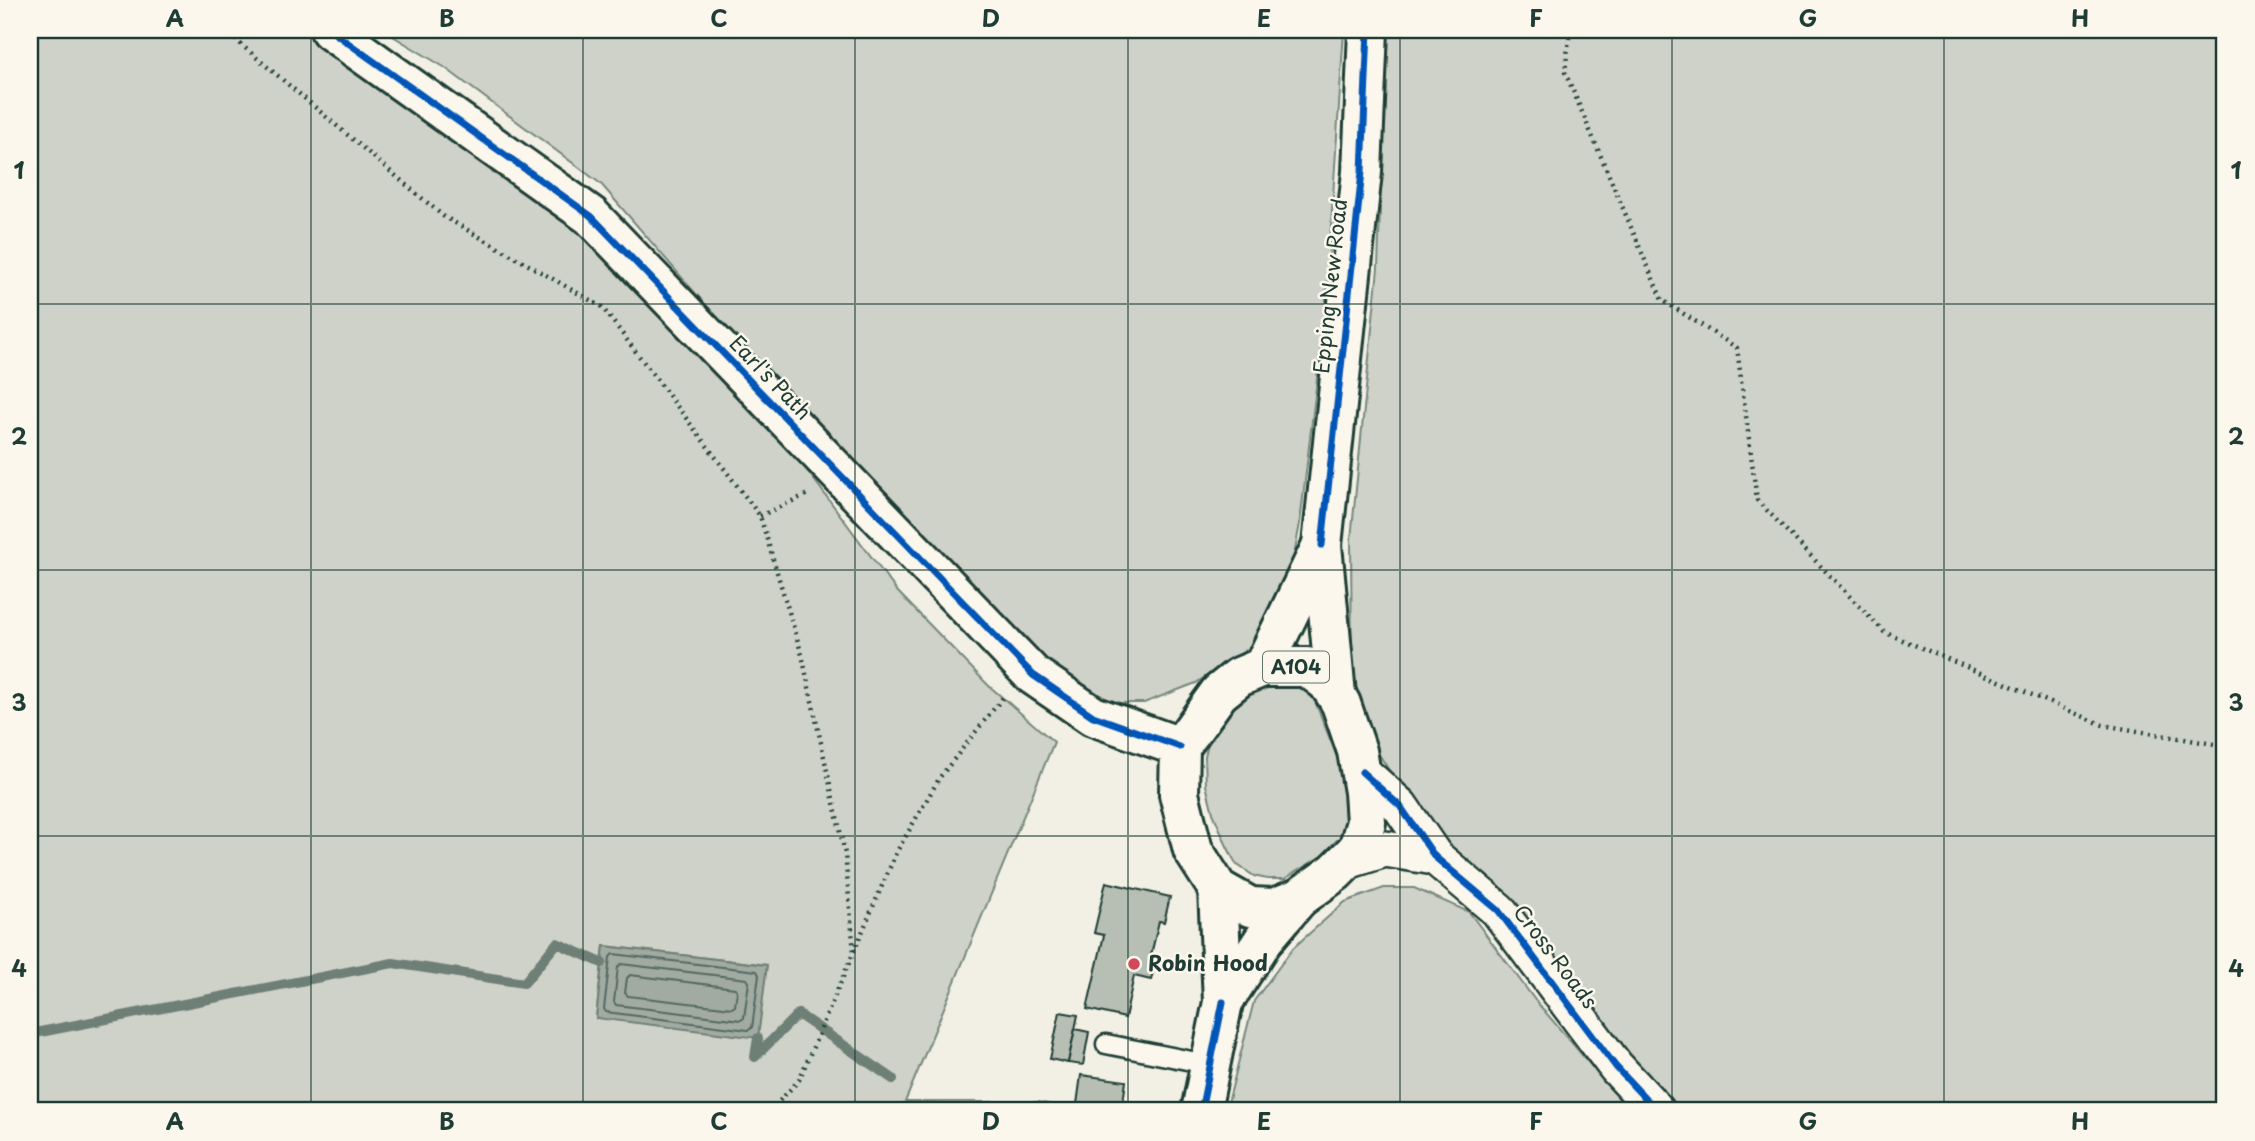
<svg xmlns="http://www.w3.org/2000/svg" width="2255" height="1141" font-family="'Playpen Sans',sans-serif">
<rect width="100%" height="100%" fill="#f2f0e5"/>
<filter id="ink" filterUnits="userSpaceOnUse"><feTurbulence type="fractalNoise" baseFrequency=".0143" numOctaves="2"/><feDisplacementMap in="SourceGraphic" scale="14" xChannelSelector="R" yChannelSelector="G"/><feConvolveMatrix kernelMatrix="1 2 1 2 8 2 1 2 1" color-interpolation-filters="sRGB"/></filter>
<g filter="url(#ink)">
<!-- green -->
<g fill="#cfd2c8" stroke="#77887e" stroke-width="2" fill-rule="evenodd">
<path d="M30 30H329L577 212 786 442 896 590 988 685 1054 742 905 1102H1038L1082 1111H30ZM604 946H605L766 965 596 1018Z"/>
<path d="M383 30H1344L1326 302 1300 523 1286 601 1255 644 1196 683 1144 703H1094L934 569 601 184 444 67Z"/>
<path d="M1386 30H2225V1111H1678L1439 838 1397 783 1370 740 1352 672 1351 539 1378 268Z"/>
<path d="M1288 680 1301 687 1314 699 1345 777 1349 811 1341 837 1333 849 1284 879H1267L1254 876 1236 864 1226 844 1213 813 1206 785 1205 756 1212 726 1253 684Z"/>
<path d="M1384 888H1414L1469 912 1535 1000 1630 1111H1226L1254 1001 1293 948 1345 902Z"/>
</g>
<!-- water -->
<path fill="#a2aba1" stroke="#6e7f75" stroke-width="2" d="M604 946 767 965 758 1038 596 1018Z"/>
<g fill="none" stroke-linecap="round" stroke-linejoin="round">
<!-- shore -->
<g stroke="#536960" stroke-width="2">
<path d="M613 954 757 971 759 975 752 1028 748 1030 606 1012 604 1009 610 957Z"/>
<path d="M621 964 747 979 749 982 744 1018 741 1020 616 1005 614 1002 618 967Z"/>
<path d="M630 975 735 988 737 991 735 1006 732 1008 628 996 625 993 627 978Z"/>
</g>
<!-- stream -->
<g stroke="#6e7f75" stroke-width="10">
<path d="M30 1034 393 963 524 983 557 943 602 963"/>
<path d="M758 1038 755 1057 798 1014 893 1079"/>
</g>
</g>
<!-- building -->
<g fill="#b7beb3" stroke="#1f3d34" stroke-width="2">
<path d="M1106 882 1170 897 1164 922 1159 921 1151 955 1157 956 1151 980 1134 976 1125 1018 1087 1009 1104 935 1094 933Z"/>
<path d="M1060 1012 1078 1015 1068 1063 1050 1059Z"/>
<path d="M1075 1029 1089 1032 1083 1065 1068 1063Z"/>
<path d="M1081 1075 1126 1081 1122 1110 1077 1104Z"/>
</g>
<g fill="none" stroke-linecap="round" stroke-linejoin="round">
<defs>
<path id="service" d="M1106 1044 1212 1065"/>
<g id="minor">
<path d="M1362 772 1400 806 1435 857 1498 910 1616 1067 1657 1111"/>
<path d="M1347 861 1385 849 1435 857"/>
</g>
<path id="tertiary" d="M330 30 591 216 1033 675 1093 716 1180 747"/>
<g id="primary">
<path d="M1263 667H1307L1327 682 1336 695 1341 704 1357 751 1364 792 1366 822 1358 849 1335 872 1299 898 1274 908 1250 907 1218 889 1193 850 1179 794 1180 747 1219 693 1239 677Z"/>
<path d="M1263 667 1322 545"/>
<path d="M1336 695 1322 545 1362 172 1368 30"/>
<path d="M1223 1002 1264 939 1299 898"/>
<path d="M1201 1111 1223 1002 1218 889"/>
</g>
</defs>
<!-- service casing -->
<use href="#service" stroke="#1f3d34" stroke-width="23"/>
<!-- minor casing -->
<use href="#minor" stroke="#1f3d34" stroke-width="40"/>
<!-- tertiary casing -->
<use href="#tertiary" stroke="#1f3d34" stroke-width="44"/>
<!-- primary casing -->
<use href="#primary" stroke="#1f3d34" stroke-width="44"/>
<!-- path -->
<g stroke="#1f3d34" stroke-width="4.5" stroke-dasharray="2 5" stroke-linecap="butt">
<path d="M224 30 443 216 602 307 760 516 802 655 845 854 854 952"/>
<path d="M1570 30 1565 72 1662 300 1737 348 1757 500 1884 632 2103 725 2225 746"/>
<path d="M760 516 810 493"/>
<path d="M770 1111 799 1080 896 853 940 777 1004 696"/>
</g>
<!-- service -->
<use href="#service" stroke="#fbf7ec" stroke-width="18"/>
<!-- minor -->
<use href="#minor" stroke="#fbf7ec" stroke-width="35"/>
<!-- tertiary -->
<use href="#tertiary" stroke="#fbf7ec" stroke-width="38"/>
<!-- primary -->
<use href="#primary" stroke="#fbf7ec" stroke-width="38"/>
<defs>
<g id="cycleway">
<path d="M330 30 591 216 1033 675 1093 716 1180 747"/>
<path d="M1322 545 1362 172 1368 30"/>
<path d="M1362 772 1400 806 1435 857 1498 910 1616 1067 1657 1111"/>
<path d="M1201 1111 1223 1002"/>
</g>
</defs>
<!-- cycleway casing -->
<use href="#cycleway" stroke="#fbf7ec" stroke-width="11"/>
<!-- cycleway -->
<use href="#cycleway" stroke="#0057b8" stroke-width="7"/>
</g>
</g>
<!-- grid -->
<path fill="none" stroke="#1f3d34" stroke-width="2" stroke-opacity="0.55" d="M311 30V1111M583 30V1111M855 30V1111M1128 30V1111M1400 30V1111M1672 30V1111M1944 30V1111M30 304H2225M30 570H2225M30 836H2225"/>
<!-- markers -->
<circle fill="#d1495b" stroke="#fbf7ec" stroke-width="2.5" cx="1134" cy="964" r="7"/>
<g text-anchor="middle" stroke-width="5" stroke-linejoin="round" paint-order="stroke">
<!-- shield labels -->
<rect fill="#fbf7ec" stroke="#61756b" stroke-width="2" x="1263" y="651.5" width="66" height="31" rx="5"/>
<g font-size="19" font-weight="bold" fill="#1f3d34">
<text x="1296" y="674">A104</text>
</g>
<!-- street labels -->
<g font-size="21" fill="#1f3d34" stroke="#fbf7ec">
<text transform="translate(1331 286) rotate(-84)" y="7">Epping New Road</text>
<text transform="translate(770 378) rotate(46)" y="7">Earl's Path</text>
<text transform="translate(1555 957) rotate(53)" y="7">Cross Roads</text>
</g>
<!-- poi labels -->
<g font-size="21" font-weight="bold" fill="#1f3d34" stroke="#fbf7ec" text-anchor="start">
<text x="1148" y="971">Robin Hood</text>
</g>
</g>
<!-- margin -->
<rect width="2255" height="1141" fill="none" stroke="#fbf7ec" stroke-width="77"/>
<rect x="38" y="38" width="2178" height="1064" fill="none" stroke="#1f3d34" stroke-width="2.5"/>
<g font-size="23" text-anchor="middle" font-weight="bold" fill="#1f3d34">
<text x="175" y="27">A</text>
<text x="447" y="27">B</text>
<text x="719" y="27">C</text>
<text x="991" y="27">D</text>
<text x="1264" y="27">E</text>
<text x="1536" y="27">F</text>
<text x="1808" y="27">G</text>
<text x="2080" y="27">H</text>
<text x="19" y="179">1</text>
<text x="2236" y="179">1</text>
<text x="19" y="445">2</text>
<text x="2236" y="445">2</text>
<text x="19" y="711">3</text>
<text x="2236" y="711">3</text>
<text x="19" y="977">4</text>
<text x="2236" y="977">4</text>
<text x="175" y="1130">A</text>
<text x="447" y="1130">B</text>
<text x="719" y="1130">C</text>
<text x="991" y="1130">D</text>
<text x="1264" y="1130">E</text>
<text x="1536" y="1130">F</text>
<text x="1808" y="1130">G</text>
<text x="2080" y="1130">H</text>
</g>
</svg>
